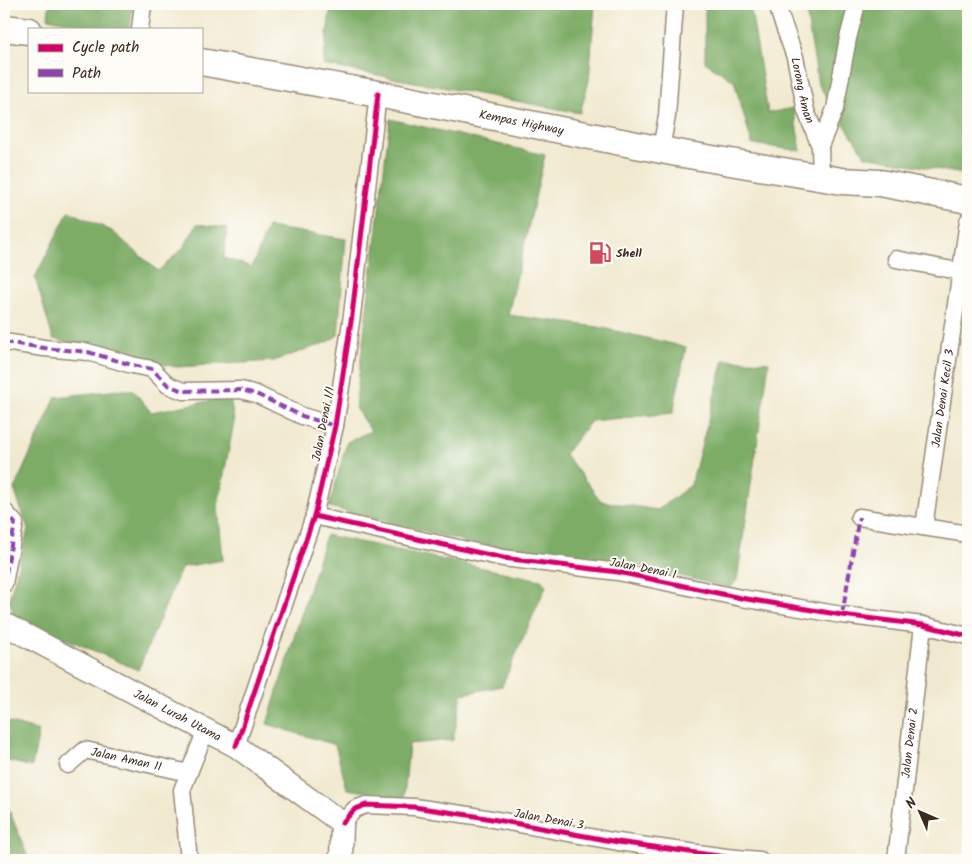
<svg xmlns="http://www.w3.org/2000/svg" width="972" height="864" font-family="Kalam,sans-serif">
<rect width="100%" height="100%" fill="#fdfcf7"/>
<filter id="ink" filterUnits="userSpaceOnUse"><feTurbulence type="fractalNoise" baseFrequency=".02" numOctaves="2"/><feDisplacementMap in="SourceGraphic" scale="10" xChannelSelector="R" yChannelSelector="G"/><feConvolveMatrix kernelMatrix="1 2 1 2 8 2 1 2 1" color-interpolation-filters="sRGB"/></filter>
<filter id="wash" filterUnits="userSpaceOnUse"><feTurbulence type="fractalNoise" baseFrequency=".0096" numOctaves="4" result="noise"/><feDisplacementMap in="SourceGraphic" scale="20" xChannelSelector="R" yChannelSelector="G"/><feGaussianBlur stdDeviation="1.12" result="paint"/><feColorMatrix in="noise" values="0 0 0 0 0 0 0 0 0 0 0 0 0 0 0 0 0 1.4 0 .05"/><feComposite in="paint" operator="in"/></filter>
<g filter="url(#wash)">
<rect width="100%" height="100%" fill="#f1e9cf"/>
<!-- forest -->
<g fill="#7dac66" stroke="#5c6b42">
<path d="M49 4H133L130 29H100L48 18Z"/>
<path d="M331 4H595L589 81 580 113 323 65Z"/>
<path d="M705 4H750L768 113 793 108 801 151 752 144 734 81 705 62Z"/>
<path d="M805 4H968V175L865 156 818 84Z"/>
<path d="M390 119 545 155 508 315 598 327 686 347 673 413 591 421 565 454 601 501 658 510 691 485 724 360 769 362 737 580 730 588 623 562 471 543 329 507 347 442 371 431 355 408Z"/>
<path d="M69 211 112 231 158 271 184 247 197 224 227 228 224 258 252 267 268 227 346 239 338 335 328 342 274 361 176 367 53 339 35 277Z"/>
<path d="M119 390H133L151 412 230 397 234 422 218 506 223 560 182 567 138 670 14 616 9 600 28 529 14 489 56 397Z"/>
<path d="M326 535 541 580 546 586 502 686 462 694 453 740 409 744 404 798 347 789 335 745 267 724Z"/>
<path d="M4 721 39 731 32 767 5 760 4 768Z"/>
<path d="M4 797 29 860H4Z"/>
</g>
</g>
<g filter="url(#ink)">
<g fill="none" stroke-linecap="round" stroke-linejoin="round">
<defs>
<g id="street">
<path id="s1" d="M778 4 780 15 795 57 806 111 820 146 821 178"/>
<path d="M140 29 143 4"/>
<path d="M820 146 835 109 848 38 857 4"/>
<path d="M661 149 667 116 675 4"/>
<path d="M896 259 968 273"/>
<path d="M4 342 44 348 88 352 132 365 152 369 168 385 183 391 241 390 256 394 302 416 335 426"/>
<path d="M4 511 15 523 4 584"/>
<path d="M314 516 503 558 618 572 741 598 842 615 923 625 968 636"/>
<path d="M859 517 968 534"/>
<path id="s2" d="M924 527 968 221"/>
<path d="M236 746 314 516 335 426 352 315 378 94"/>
<path id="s3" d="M68 765 85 750 189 773"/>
<path d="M342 823 355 809 366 805 414 807 475 816 618 842 726 857 760 860"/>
<path d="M189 860 182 790 206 730"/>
<path id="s4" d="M896 860 923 625"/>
</g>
<g id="secondary">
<path id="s5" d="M4 624 236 746 342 823 341 860"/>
</g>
<g id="primary">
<path d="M4 28 29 31"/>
<path id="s6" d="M201 62 378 94 677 153 842 181 880 183 968 200"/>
</g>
</defs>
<!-- street casing -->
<use href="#street" stroke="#968a76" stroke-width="19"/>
<!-- secondary casing -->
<use href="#secondary" stroke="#968a76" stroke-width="25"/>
<!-- primary casing -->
<use href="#primary" stroke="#968a76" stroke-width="29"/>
<!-- street -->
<use href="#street" stroke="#fff" stroke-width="16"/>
<!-- secondary -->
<use href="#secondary" stroke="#fff" stroke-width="22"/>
<!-- primary -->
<use href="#primary" stroke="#fff" stroke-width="26"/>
<!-- quiet -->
<g stroke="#8e44ad" stroke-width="4" stroke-dasharray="8 4" stroke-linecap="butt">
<path d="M4 342 44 348 88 352 132 365 152 369 168 385 183 391 241 390 256 394 302 416 335 426"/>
<path d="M4 511 15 523 4 584"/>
<path d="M842 615 859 517"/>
</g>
<defs>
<g id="cycleway">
<path d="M314 516 503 558 618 572 741 598 842 615 923 625 968 636"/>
<path d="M236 746 314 516 335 426 352 315 378 94"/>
<path d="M342 823 355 809 366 805 414 807 475 816 618 842 726 857 760 860"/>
</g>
</defs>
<!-- cycleway casing -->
<use href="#cycleway" stroke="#fdfcf7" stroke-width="8"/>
<!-- cycleway -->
<use href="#cycleway" stroke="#d6006c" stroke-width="5"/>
</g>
</g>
<!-- icons -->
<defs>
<symbol id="fuel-bare" viewBox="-9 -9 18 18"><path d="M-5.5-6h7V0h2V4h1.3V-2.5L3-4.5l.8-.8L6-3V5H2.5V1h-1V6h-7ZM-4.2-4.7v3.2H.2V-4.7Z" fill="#d1495b" stroke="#fdfcf7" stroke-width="2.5" paint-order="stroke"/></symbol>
</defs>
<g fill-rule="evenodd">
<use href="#fuel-bare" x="584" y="237" width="32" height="32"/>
</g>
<g text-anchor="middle" stroke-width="4" stroke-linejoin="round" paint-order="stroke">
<!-- street labels -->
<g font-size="12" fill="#3b2a1e" stroke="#fdfcf7">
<text dy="4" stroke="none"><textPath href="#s1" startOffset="90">Lorong Aman</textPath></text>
<text dy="4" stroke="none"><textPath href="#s6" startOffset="326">Kempas Highway</textPath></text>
<text dy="4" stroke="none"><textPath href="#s2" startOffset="130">Jalan Denai Kecil 3</textPath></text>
<text transform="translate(323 424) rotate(-79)" y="4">Jalan Denai 1/1</text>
<text transform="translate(643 568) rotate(11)" y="4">Jalan Denai 1</text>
<text dy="4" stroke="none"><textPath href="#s5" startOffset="196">Jalan Lurah Utama</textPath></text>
<text dy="4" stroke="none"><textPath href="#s4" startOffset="118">Jalan Denai 2</textPath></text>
<text dy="4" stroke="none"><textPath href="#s3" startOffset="65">Jalan Aman 11</textPath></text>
<text transform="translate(549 819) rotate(10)" y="4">Jalan Denai 3</text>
</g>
<!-- poi labels -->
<g font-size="12" font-weight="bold" fill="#3b2a1e" stroke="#fdfcf7" text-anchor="start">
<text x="616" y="257">Shell</text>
</g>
</g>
<!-- margin -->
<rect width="972" height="864" fill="none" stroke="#fdfcf7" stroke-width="20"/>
<!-- legend -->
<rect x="28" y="28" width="175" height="65" fill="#fdfcf7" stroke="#afa8a0"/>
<rect x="38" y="44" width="25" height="8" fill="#d6006c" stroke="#afa8a0"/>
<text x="72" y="52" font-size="15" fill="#3b2a1e">Cycle path</text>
<rect x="38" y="69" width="25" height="8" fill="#8e44ad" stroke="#afa8a0"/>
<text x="72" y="78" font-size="15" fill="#3b2a1e">Path</text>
<!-- north arrow -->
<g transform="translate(920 812) rotate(315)" stroke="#fdfcf7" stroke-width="4" paint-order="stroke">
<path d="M0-4L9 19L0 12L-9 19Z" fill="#3b2a1e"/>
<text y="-8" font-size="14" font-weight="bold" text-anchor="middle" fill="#3b2a1e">N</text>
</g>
</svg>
